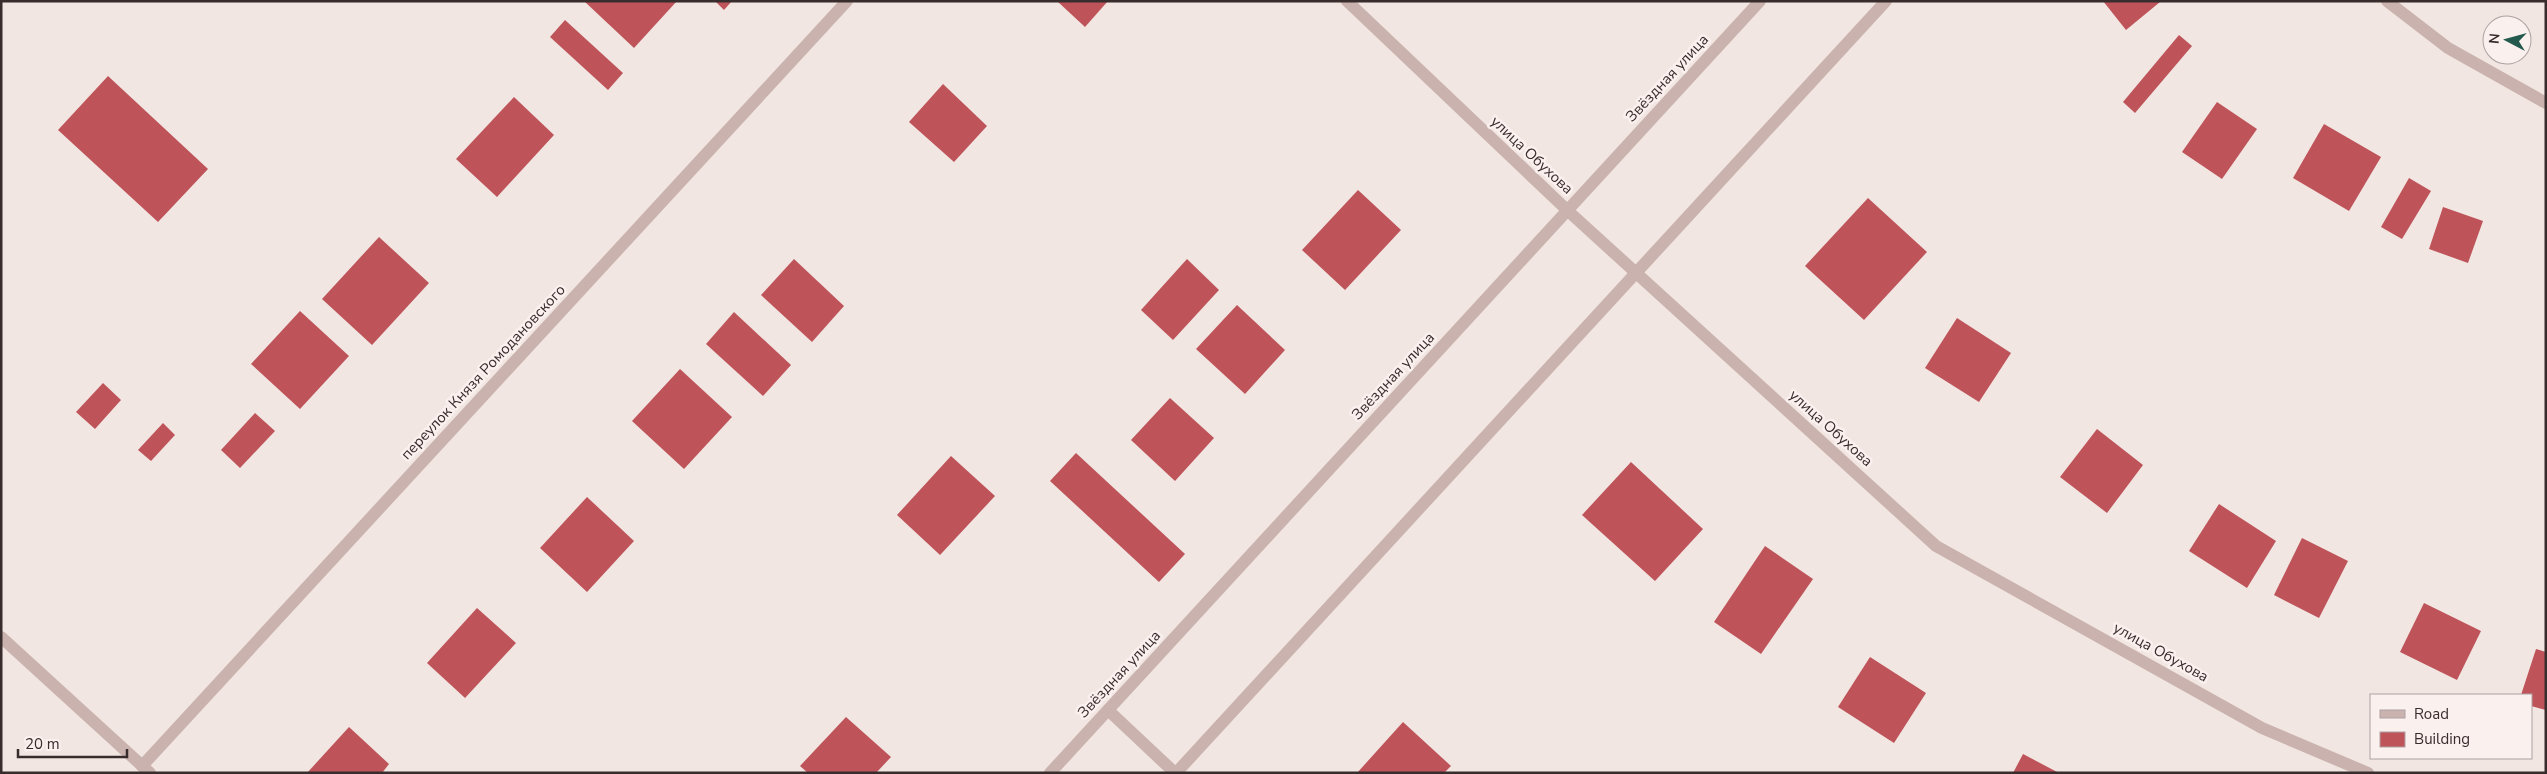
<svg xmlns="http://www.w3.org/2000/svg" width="2547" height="774" font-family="'Nunito Sans',sans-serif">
<rect width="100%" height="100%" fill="#f2e6e2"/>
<!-- building -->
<g fill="#be545a">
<path d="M584 1H677L634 48Z"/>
<path d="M715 1H732L724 10Z"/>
<path d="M1057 1H1108L1085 27Z"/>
<path d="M2103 1H2159L2160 2 2126 30Z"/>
<path d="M565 20 623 73 608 90 550 37Z"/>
<path d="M2179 35 2192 46 2135 113 2123 102Z"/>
<path d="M108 76 208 169 158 222 58 130Z"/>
<path d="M943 84 987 126 954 162 909 122Z"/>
<path d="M514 97 554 135 497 197 456 159Z"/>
<path d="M2217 102 2257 129 2222 179 2182 152Z"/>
<path d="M2324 124 2381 157 2349 211 2293 178Z"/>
<path d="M2409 178 2431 191 2402 239 2381 227Z"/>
<path d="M1358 190 1401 230 1345 290 1302 250Z"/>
<path d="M1868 198 1927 252 1864 320 1805 266Z"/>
<path d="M2443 207 2483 221 2468 263 2429 249Z"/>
<path d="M379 237 429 283 372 345 322 299Z"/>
<path d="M794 259 844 306 812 342 761 295Z"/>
<path d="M1187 259 1219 290 1173 340 1141 310Z"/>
<path d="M1237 305 1285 350 1245 394 1196 349Z"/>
<path d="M300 311 349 356 300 409 251 364Z"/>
<path d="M734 312 791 365 763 396 706 344Z"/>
<path d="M1957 318 2011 353 1979 402 1925 368Z"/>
<path d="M680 369 732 417 684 469 632 421Z"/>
<path d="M103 383 121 400 95 429 76 412Z"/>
<path d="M1170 398 1214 438 1175 481 1131 440Z"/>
<path d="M255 413 275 431 240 468 221 450Z"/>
<path d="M163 423 175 435 151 461 138 450Z"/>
<path d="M2097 429 2143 465 2107 513 2060 477Z"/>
<path d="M1076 453 1185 554 1159 582 1050 481Z"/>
<path d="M951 456 995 496 940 555 897 515Z"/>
<path d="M1631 462 1703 529 1655 581 1582 515Z"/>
<path d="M587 497 634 541 587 592 540 548Z"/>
<path d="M2219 504 2276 541 2247 588 2189 551Z"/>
<path d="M2302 538 2348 561 2319 618 2274 595Z"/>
<path d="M1765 546 1813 579 1761 654 1714 622Z"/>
<path d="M2424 603 2481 631 2457 680 2400 652Z"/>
<path d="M477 608 516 643 465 698 427 663Z"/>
<path d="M2536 649 2546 652V710L2531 706V695H2521Z"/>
<path d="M1870 657 1926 693 1894 743 1838 707Z"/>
<path d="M846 717 891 757 876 773H808L800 766Z"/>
<path d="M1403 722 1451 766 1444 773H1357Z"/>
<path d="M349 727 389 764 382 773H307Z"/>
<path d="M2023 754 2059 773H2013Z"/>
</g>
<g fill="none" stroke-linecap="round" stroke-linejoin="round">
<!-- minor -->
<g stroke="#cab3ae" stroke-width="12">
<path d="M1347 1 1567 210 1936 546 2262 728 2368 773"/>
<path d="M2387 1 2448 48 2546 103"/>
<path d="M1 637 150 773"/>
<path d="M1108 710 1175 773"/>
<path d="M142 766 847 1"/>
<path d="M1050 773 1760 1"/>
<path d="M1176 773 1886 1"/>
</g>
</g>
<g text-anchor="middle" stroke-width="5" stroke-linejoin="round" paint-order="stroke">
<!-- street labels -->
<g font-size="15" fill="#392c2c" stroke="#faf1ef">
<text transform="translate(1667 78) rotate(-47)" y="5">Звёздная улица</text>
<text transform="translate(1532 155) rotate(43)" y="5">улица Обухова</text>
<text transform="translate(483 372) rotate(-47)" y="5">переулок Князя Ромодановского</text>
<text transform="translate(1393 376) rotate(-47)" y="5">Звёздная улица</text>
<text transform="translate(1831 428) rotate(42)" y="5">улица Обухова</text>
<text transform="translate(2161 652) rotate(29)" y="5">улица Обухова</text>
<text transform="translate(1119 674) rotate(-47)" y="5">Звёздная улица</text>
</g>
</g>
<!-- border -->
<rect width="2547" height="774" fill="none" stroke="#392c2c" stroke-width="5"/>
<!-- legend -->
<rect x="2370" y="694" width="162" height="65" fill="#faf1ef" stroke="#ada2a1"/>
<rect x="2380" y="710" width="25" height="8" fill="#cab3ae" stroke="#ada2a1"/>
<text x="2414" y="719" font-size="15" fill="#392c2c">Road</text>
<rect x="2380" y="732" width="25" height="15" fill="#be545a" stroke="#ada2a1"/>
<text x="2414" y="744" font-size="15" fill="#392c2c">Building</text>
<!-- north arrow -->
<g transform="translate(2507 40) rotate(276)"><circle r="24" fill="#faf1ef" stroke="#ada2a1"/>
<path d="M0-4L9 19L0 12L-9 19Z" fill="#24594d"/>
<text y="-8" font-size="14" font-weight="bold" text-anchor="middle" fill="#392c2c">N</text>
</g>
<!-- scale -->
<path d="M18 749v8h109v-8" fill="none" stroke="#392c2c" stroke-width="2.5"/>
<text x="25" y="749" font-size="15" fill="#392c2c" stroke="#faf1ef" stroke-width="4" paint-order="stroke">20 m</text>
</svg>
